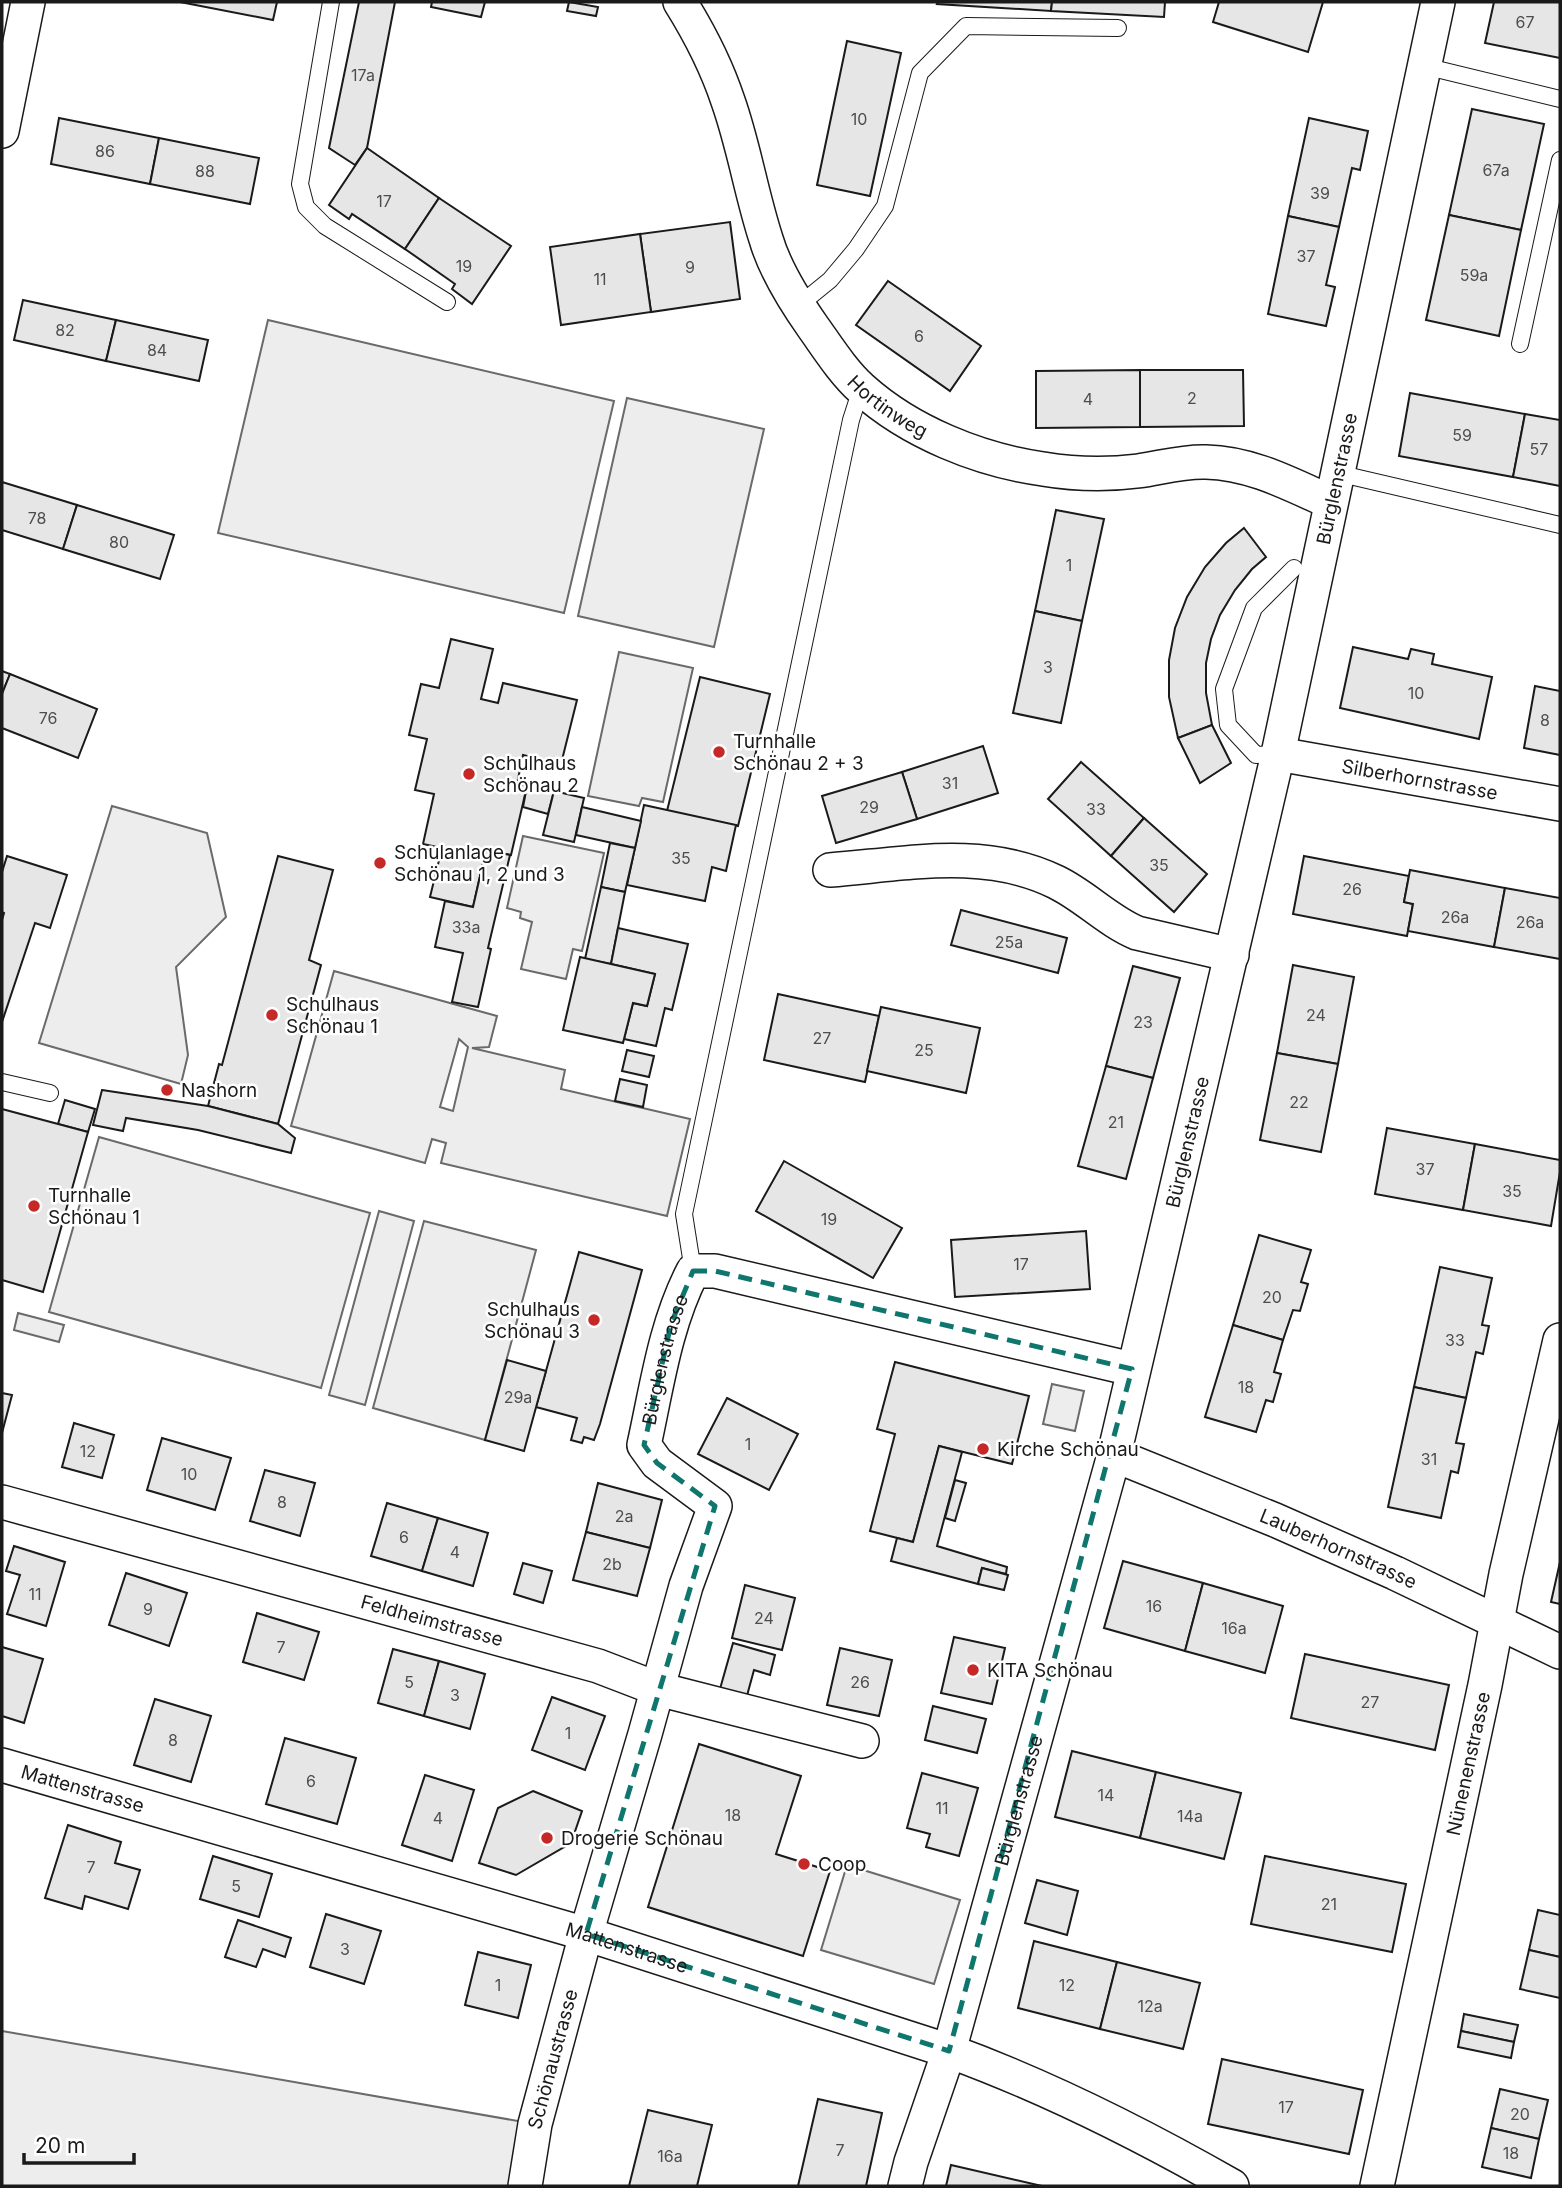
<svg xmlns="http://www.w3.org/2000/svg" width="1562" height="2188" font-family="Inter,sans-serif">
<rect width="100%" height="100%" fill="#fff"/>
<!-- built -->
<g fill="#ededed" stroke="#6a6a6a" stroke-width="2" fill-rule="evenodd">
<path d="M268 320 614 401 564 613 218 533Z"/>
<path d="M627 398 764 429 714 647 578 616Z"/>
<path d="M619 652 693 668 663 802 642 798 639 806 588 796Z"/>
<path d="M112 806 207 833 226 917 176 967 188 1055 181 1084 39 1043Z"/>
<path d="M523 836 604 853 582 951 573 949 566 979 521 969 532 922 520 918 521 912 507 908Z"/>
<path d="M334 971 497 1016 489 1047 472 1048 565 1070 561 1089 690 1119 667 1216 441 1163 446 1143 432 1139 425 1163 291 1126ZM459 1039 468 1047 453 1111 440 1107Z"/>
<path d="M99 1137 370 1213 321 1388 49 1312Z"/>
<path d="M379 1211 414 1221 365 1405 329 1395Z"/>
<path d="M424 1221 536 1250 485 1440 373 1408Z"/>
<path d="M18 1313 64 1325 59 1342 14 1330Z"/>
<path d="M1052 1384 1084 1391 1075 1431 1043 1424Z"/>
<path d="M847 1865 960 1900 934 1984 821 1950Z"/>
<path d="M2 2031 535 2124 525 2186H2Z"/>
</g>
<!-- building -->
<g fill="#e6e6e6" stroke="#1a1a1a" stroke-width="2">
<path d="M180 2H277L273 20Z"/>
<path d="M359 2H395L367 148 355 165 329 148Z"/>
<path d="M432 2H485L481 17 431 7Z"/>
<path d="M569 2 598 7 596 16 567 11Z"/>
<path d="M938 2H1052L1051 11 937 4Z"/>
<path d="M1052 2H1165L1164 17 1051 11Z"/>
<path d="M1219 2H1323L1308 52 1213 22Z"/>
<path d="M1494 2H1560V58L1485 43Z"/>
<path d="M847 41 901 53 870 196 817 185Z"/>
<path d="M1472 109 1544 124 1521 230 1449 215Z"/>
<path d="M59 118 159 138 150 184 51 164Z"/>
<path d="M1309 118 1368 131 1360 170 1352 168 1339 227 1288 216Z"/>
<path d="M159 138 259 158 250 204 150 184Z"/>
<path d="M367 148 439 198 405 249 352 214 349 219 329 205Z"/>
<path d="M439 198 511 246 472 304 452 289 455 284 405 249Z"/>
<path d="M1449 215 1521 230 1499 336 1426 320Z"/>
<path d="M1288 216 1339 227 1326 285 1335 287 1326 326 1268 314Z"/>
<path d="M730 222 740 299 651 312 640 234Z"/>
<path d="M640 234 651 312 561 325 550 247Z"/>
<path d="M888 281 981 346 950 391 856 325Z"/>
<path d="M23 300 116 320 106 361 14 340Z"/>
<path d="M116 320 208 340 199 381 106 361Z"/>
<path d="M1140 370V427L1036 428V371Z"/>
<path d="M1140 370H1243L1244 426 1140 427Z"/>
<path d="M1410 393 1525 414 1513 477 1399 456Z"/>
<path d="M1525 414 1560 420V486L1513 477Z"/>
<path d="M2 482 77 505 63 549 2 530Z"/>
<path d="M77 505 174 535 160 579 63 549Z"/>
<path d="M1056 510 1104 519 1082 621 1035 611Z"/>
<path d="M1244 528 1266 557 1252 569 1235 590 1220 615 1211 639 1206 663V693L1212 725 1178 738 1169 697V660L1175 628 1187 597 1205 567 1226 543Z"/>
<path d="M1035 611 1082 621 1061 723 1013 713Z"/>
<path d="M451 639 493 649 481 699 498 703 503 683 577 700 561 764 523 755 517 784 527 786 511 855 486 850 473 907 430 897 442 848 423 844 434 794 415 790 427 739 409 735 421 684 439 688Z"/>
<path d="M1353 647 1408 659 1411 649 1434 654 1432 664 1492 677 1479 739 1340 708Z"/>
<path d="M2 671 10 674 2 694Z"/>
<path d="M10 674 97 709 78 758 2 728V694Z"/>
<path d="M700 677 770 694 738 826 667 811Z"/>
<path d="M1535 686 1560 691V755L1524 748Z"/>
<path d="M1212 725 1231 763 1200 783 1178 738Z"/>
<path d="M983 746 998 793 917 819 902 772Z"/>
<path d="M1081 762 1144 818 1111 856 1048 799Z"/>
<path d="M902 772 917 819 836 843 822 796Z"/>
<path d="M527 786 554 791 548 814 523 807Z"/>
<path d="M554 791 584 798 574 842 543 835Z"/>
<path d="M644 805 736 825 726 871 712 867 705 901 627 885Z"/>
<path d="M582 807 641 821 635 848 576 835Z"/>
<path d="M1144 818 1207 874 1174 912 1111 856Z"/>
<path d="M610 843 635 848 625 892 601 887Z"/>
<path d="M486 850 510 855 488 948 491 949 478 1007 452 1002 463 953 435 947 445 901 473 907Z"/>
<path d="M7 856 67 875 50 928 35 923 2 1022V920L4 913 2 912V872Z"/>
<path d="M278 856 333 870 309 960 321 965 278 1124 208 1106 219 1064 222 1065Z"/>
<path d="M1304 856 1409 876 1404 902 1413 904 1407 936 1293 914Z"/>
<path d="M1410 870 1505 888 1494 947 1408 931 1413 904 1404 902Z"/>
<path d="M601 887 625 892 611 964 585 959Z"/>
<path d="M1505 888 1560 898V959L1494 947Z"/>
<path d="M961 910 1067 938 1058 973 951 945Z"/>
<path d="M618 928 688 944 672 1010 665 1008 656 1046 624 1039 633 1003 647 1006 655 974 611 964Z"/>
<path d="M580 957 655 974 647 1006 633 1003 623 1043 563 1030Z"/>
<path d="M1293 965 1354 977 1338 1064 1277 1053Z"/>
<path d="M1133 966 1180 978 1153 1078 1106 1066Z"/>
<path d="M778 994 879 1016 865 1082 764 1060Z"/>
<path d="M881 1007 980 1028 966 1093 867 1071Z"/>
<path d="M627 1050 654 1056 649 1077 622 1071Z"/>
<path d="M1277 1053 1338 1064 1321 1152 1260 1140Z"/>
<path d="M1106 1066 1153 1078 1126 1179 1078 1166Z"/>
<path d="M620 1079 647 1085 643 1107 615 1101Z"/>
<path d="M102 1090 208 1106 278 1124 295 1138 291 1153 198 1130 126 1118 123 1131 93 1125Z"/>
<path d="M65 1100 95 1109 88 1132 58 1124Z"/>
<path d="M2 1109 88 1132 43 1292 2 1280Z"/>
<path d="M1387 1128 1475 1144 1463 1210 1375 1194Z"/>
<path d="M1475 1144 1560 1160V1172L1551 1226 1463 1210Z"/>
<path d="M784 1161 902 1228 873 1278 756 1211Z"/>
<path d="M1086 1231 1090 1289 955 1297 951 1240Z"/>
<path d="M1259 1235 1311 1250 1301 1282 1308 1284 1300 1311 1293 1310 1283 1340 1233 1325Z"/>
<path d="M579 1252 642 1270 600 1424 594 1440 584 1437 582 1443 571 1440 577 1418 536 1407Z"/>
<path d="M1440 1267 1492 1278 1482 1325 1489 1326 1483 1354 1476 1352 1466 1398 1414 1387Z"/>
<path d="M1233 1325 1283 1340 1274 1372 1281 1374 1273 1402 1266 1400 1256 1432 1205 1417Z"/>
<path d="M507 1360 546 1371 524 1451 485 1440Z"/>
<path d="M895 1362 1029 1396 1012 1464 939 1446 913 1542 870 1531 895 1434 877 1429Z"/>
<path d="M1414 1387 1466 1398 1456 1443 1464 1444 1458 1473 1451 1471 1441 1518 1388 1507Z"/>
<path d="M2 1393 12 1395 2 1433Z"/>
<path d="M727 1398 798 1434 769 1490 698 1454Z"/>
<path d="M74 1423 114 1435 102 1478 62 1467Z"/>
<path d="M162 1438 231 1458 215 1510 147 1490Z"/>
<path d="M939 1446 962 1452 937 1546 1007 1567 1006 1574 982 1568 978 1584 891 1561 897 1538 913 1542Z"/>
<path d="M265 1470 315 1483 300 1536 250 1521Z"/>
<path d="M955 1480 966 1483 955 1521 945 1518Z"/>
<path d="M598 1483 662 1500 650 1548 586 1532Z"/>
<path d="M387 1503 438 1518 422 1571 371 1556Z"/>
<path d="M438 1518 488 1533 473 1586 422 1571Z"/>
<path d="M586 1532 650 1548 637 1596 573 1580Z"/>
<path d="M14 1546 65 1562 46 1626 7 1614 20 1575 6 1571Z"/>
<path d="M1123 1561 1203 1583 1185 1651 1104 1628Z"/>
<path d="M1560 1562V1604L1551 1602Z"/>
<path d="M523 1563 552 1571 543 1603 514 1594Z"/>
<path d="M982 1568 1008 1575 1004 1590 978 1584Z"/>
<path d="M126 1573 187 1593 169 1646 109 1625Z"/>
<path d="M1203 1583 1283 1606 1265 1673 1185 1651Z"/>
<path d="M745 1585 795 1598 782 1650 732 1638Z"/>
<path d="M257 1613 319 1632 304 1680 243 1662Z"/>
<path d="M954 1637 1005 1648 992 1704 941 1693Z"/>
<path d="M733 1643 775 1655 770 1675 754 1670 745 1703 718 1696Z"/>
<path d="M2 1647 43 1659 24 1723 2 1716Z"/>
<path d="M840 1648 892 1660 879 1716 827 1705Z"/>
<path d="M393 1649 439 1661 424 1716 378 1703Z"/>
<path d="M1305 1654 1449 1685 1435 1750 1291 1718Z"/>
<path d="M439 1661 485 1674 470 1729 424 1716Z"/>
<path d="M552 1697 605 1716 585 1770 532 1750Z"/>
<path d="M155 1699 211 1716 191 1782 134 1765Z"/>
<path d="M933 1706 986 1719 977 1753 925 1740Z"/>
<path d="M285 1738 356 1758 337 1824 266 1804Z"/>
<path d="M699 1744 801 1776 776 1854 830 1871 803 1956 648 1907Z"/>
<path d="M1072 1751 1156 1772 1140 1838 1055 1817Z"/>
<path d="M1156 1772 1241 1793 1224 1859 1140 1838Z"/>
<path d="M922 1773 978 1788 959 1856 926 1847 930 1834 907 1828Z"/>
<path d="M425 1775 474 1790 452 1861 402 1845Z"/>
<path d="M533 1791 582 1811 571 1843 516 1875 479 1863 498 1808Z"/>
<path d="M68 1825 121 1842 115 1863 140 1870 128 1909 85 1896 82 1909 45 1898Z"/>
<path d="M213 1856 272 1874 259 1917 200 1899Z"/>
<path d="M1265 1856 1406 1884 1392 1952 1251 1924Z"/>
<path d="M1037 1880 1078 1891 1067 1935 1025 1923Z"/>
<path d="M1538 1910 1560 1915V1957L1529 1950Z"/>
<path d="M326 1914 381 1931 364 1984 310 1967Z"/>
<path d="M238 1920 291 1938 285 1957 263 1949 256 1967 225 1957Z"/>
<path d="M1034 1941 1117 1962 1100 2029 1018 2008Z"/>
<path d="M1529 1950 1560 1957V1998L1520 1989Z"/>
<path d="M478 1952 531 1965 518 2018 465 2005Z"/>
<path d="M1117 1962 1200 1983 1183 2049 1100 2029Z"/>
<path d="M1464 2014 1518 2025 1514 2042 1461 2031Z"/>
<path d="M1461 2031 1514 2042 1511 2058 1458 2047Z"/>
<path d="M1222 2059 1363 2090 1349 2154 1208 2124Z"/>
<path d="M1500 2089 1548 2100 1539 2139 1491 2128Z"/>
<path d="M818 2099 882 2113 866 2186H798Z"/>
<path d="M648 2110 712 2125 697 2186H629Z"/>
<path d="M1491 2128 1539 2139 1531 2178 1482 2167Z"/>
<path d="M951 2165 1042 2186H946Z"/>
</g>
<g fill="none" stroke-linecap="round" stroke-linejoin="round">
<defs>
<g id="service">
<path d="M331 2 300 184 306 207 325 226 447 302"/>
<path d="M1424 66 1560 99"/>
<path d="M798 306 830 280 856 249 885 206 920 73 966 26 1118 28"/>
<path d="M1520 344 1560 160"/>
<path d="M1337 473 1560 525"/>
<path d="M1278 754 1256 755 1228 725 1224 689 1254 608 1294 568"/>
<path d="M2 1082 50 1093"/>
<path d="M693 1271 684 1214 851 420 861 389"/>
</g>
<g id="minor">
<path id="s1" d="M680 2C700 34 716 65 728 101 744 146 751 193 766 239 775 270 794 300 813 327 828 348 843 372 862 389 910 432 979 460 1043 469 1073 474 1107 475 1138 471 1160 468 1183 461 1206 462 1251 463 1290 484 1330 502"/>
<path d="M2 131 28 2"/>
<path id="s2" d="M1278 754 1560 804"/>
<path d="M830 870C906 864 985 847 1056 882 1085 896 1108 921 1137 933L1232 955"/>
<path id="s3" d="M1114 1455 1275 1520 1395 1573 1560 1652"/>
<path id="s4" d="M2 1502 598 1666 658 1689 862 1741"/>
<path id="s5" d="M2 1765 586 1934 949 2051C1048 2087 1141 2134 1232 2186"/>
<path id="s6" d="M525 2186 535 2124 586 1934 645 1734 686 1586 715 1506 657 1463 644 1445C657 1386 665 1325 693 1271H715L1132 1369"/>
<path id="s7" d="M905 2186 911 2162 949 2051 1114 1455 1278 754 1438 2"/>
<path id="s8" d="M1377 2186 1485 1685 1506 1574 1560 1340"/>
</g>
</defs>
<!-- service casing -->
<use href="#service" stroke="#1a1a1a" stroke-width="18"/>
<!-- minor casing -->
<use href="#minor" stroke="#1a1a1a" stroke-width="36"/>
<!-- service -->
<use href="#service" stroke="#fff" stroke-width="16"/>
<!-- minor -->
<use href="#minor" stroke="#fff" stroke-width="33"/>
</g>
<!-- marked area -->
<path fill="none" stroke="#0f766e" stroke-width="5" stroke-dasharray="14 9" stroke-linejoin="round" d="M693 1271H715L1132 1369 949 2051 586 1934 715 1506 657 1463 644 1445 671 1324Z"/>
<!-- markers -->
<g fill="#c62828" stroke="#fff" stroke-width="2.5">
<circle cx="719" cy="752" r="7"/>
<circle cx="469" cy="774" r="7"/>
<circle cx="380" cy="863" r="7"/>
<circle cx="272" cy="1015" r="7"/>
<circle cx="167" cy="1090" r="7"/>
<circle cx="34" cy="1206" r="7"/>
<circle cx="594" cy="1320" r="7"/>
<circle cx="983" cy="1449" r="7"/>
<circle cx="973" cy="1670" r="7"/>
<circle cx="547" cy="1838" r="7"/>
<circle cx="804" cy="1864" r="7"/>
</g>
<g text-anchor="middle" stroke-width="5" stroke-linejoin="round" paint-order="stroke">
<!-- number labels -->
<g font-size="16" fill="#4d4d4d">
<text x="1525" y="28">67</text>
<text x="363" y="81">17a</text>
<text x="859" y="125">10</text>
<text x="105" y="157">86</text>
<text x="1496" y="176">67a</text>
<text x="205" y="177">88</text>
<text x="1320" y="199">39</text>
<text x="384" y="207">17</text>
<text x="1306" y="262">37</text>
<text x="464" y="272">19</text>
<text x="690" y="273">9</text>
<text x="1474" y="281">59a</text>
<text x="600" y="285">11</text>
<text x="65" y="336">82</text>
<text x="919" y="342">6</text>
<text x="157" y="356">84</text>
<text x="1192" y="404">2</text>
<text x="1088" y="405">4</text>
<text x="1462" y="441">59</text>
<text x="1539" y="455">57</text>
<text x="37" y="524">78</text>
<text x="119" y="548">80</text>
<text x="1069" y="571">1</text>
<text x="1048" y="673">3</text>
<text x="1416" y="699">10</text>
<text x="48" y="724">76</text>
<text x="1545" y="726">8</text>
<text x="950" y="789">31</text>
<text x="869" y="813">29</text>
<text x="1096" y="815">33</text>
<text x="681" y="864">35</text>
<text x="1159" y="871">35</text>
<text x="1352" y="895">26</text>
<text x="1455" y="923">26a</text>
<text x="1530" y="928">26a</text>
<text x="466" y="933">33a</text>
<text x="1009" y="948">25a</text>
<text x="1316" y="1021">24</text>
<text x="1143" y="1028">23</text>
<text x="822" y="1044">27</text>
<text x="924" y="1056">25</text>
<text x="1299" y="1108">22</text>
<text x="1116" y="1128">21</text>
<text x="1425" y="1175">37</text>
<text x="1512" y="1197">35</text>
<text x="829" y="1225">19</text>
<text x="1021" y="1270">17</text>
<text x="1272" y="1303">20</text>
<text x="1455" y="1346">33</text>
<text x="1246" y="1393">18</text>
<text x="518" y="1403">29a</text>
<text x="748" y="1450">1</text>
<text x="88" y="1457">12</text>
<text x="1429" y="1465">31</text>
<text x="189" y="1480">10</text>
<text x="282" y="1508">8</text>
<text x="624" y="1522">2a</text>
<text x="404" y="1543">6</text>
<text x="455" y="1558">4</text>
<text x="612" y="1570">2b</text>
<text x="35" y="1600">11</text>
<text x="1154" y="1612">16</text>
<text x="148" y="1615">9</text>
<text x="764" y="1624">24</text>
<text x="1234" y="1634">16a</text>
<text x="281" y="1653">7</text>
<text x="409" y="1688">5</text>
<text x="860" y="1688">26</text>
<text x="455" y="1701">3</text>
<text x="1370" y="1708">27</text>
<text x="568" y="1739">1</text>
<text x="173" y="1746">8</text>
<text x="311" y="1787">6</text>
<text x="1106" y="1801">14</text>
<text x="942" y="1814">11</text>
<text x="733" y="1821">18</text>
<text x="1190" y="1822">14a</text>
<text x="438" y="1824">4</text>
<text x="91" y="1873">7</text>
<text x="236" y="1892">5</text>
<text x="1329" y="1910">21</text>
<text x="345" y="1955">3</text>
<text x="498" y="1991">1</text>
<text x="1067" y="1991">12</text>
<text x="1150" y="2012">12a</text>
<text x="1286" y="2113">17</text>
<text x="1520" y="2120">20</text>
<text x="840" y="2156">7</text>
<text x="1511" y="2159">18</text>
<text x="670" y="2162">16a</text>
</g>
<!-- street labels -->
<g font-size="19" fill="#1a1a1a" stroke="#fff">
<text dy="7" stroke="none"><textPath href="#s1" startOffset="464">Hortinweg</textPath></text>
<text dy="7" stroke="none"><textPath href="#s7" startOffset="1762">Bürglenstrasse</textPath></text>
<text dy="7" stroke="none"><textPath href="#s2" startOffset="144">Silberhornstrasse</textPath></text>
<text dy="7" stroke="none"><textPath href="#s7" startOffset="1082">Bürglenstrasse</textPath></text>
<text dy="7" stroke="none"><textPath href="#s6" startOffset="889">Bürglenstrasse</textPath></text>
<text dy="7" stroke="none"><textPath href="#s3" startOffset="243">Lauberhornstrasse</textPath></text>
<text dy="7" stroke="none"><textPath href="#s4" startOffset="446">Feldheimstrasse</textPath></text>
<text dy="7" stroke="none"><textPath href="#s8" startOffset="432">Nünenenstrasse</textPath></text>
<text dy="7" stroke="none"><textPath href="#s5" startOffset="84">Mattenstrasse</textPath></text>
<text dy="7" stroke="none"><textPath href="#s7" startOffset="402">Bürglenstrasse</textPath></text>
<text dy="7" stroke="none"><textPath href="#s5" startOffset="651">Mattenstrasse</textPath></text>
<text dy="7" stroke="none"><textPath href="#s6" startOffset="130">Schönaustrasse</textPath></text>
</g>
<!-- poi labels -->
<g font-size="19" fill="#1a1a1a" stroke="#fff" text-anchor="start">
<text x="733" y="748">Turnhalle<tspan x="733" dy="22">Schönau 2 + 3</tspan></text>
<text x="483" y="770">Schulhaus<tspan x="483" dy="22">Schönau 2</tspan></text>
<text x="394" y="859">Schulanlage<tspan x="394" dy="22">Schönau 1, 2 und 3</tspan></text>
<text x="286" y="1011">Schulhaus<tspan x="286" dy="22">Schönau 1</tspan></text>
<text x="181" y="1097">Nashorn</text>
<text x="48" y="1202">Turnhalle<tspan x="48" dy="22">Schönau 1</tspan></text>
<text x="580" y="1316" text-anchor="end">Schulhaus<tspan x="580" dy="22">Schönau 3</tspan></text>
<text x="997" y="1456">Kirche Schönau</text>
<text x="987" y="1677">KITA Schönau</text>
<text x="561" y="1845">Drogerie Schönau</text>
<text x="818" y="1871">Coop</text>
</g>
</g>
<!-- border -->
<rect width="1562" height="2188" fill="none" stroke="#1a1a1a" stroke-width="7"/>
<!-- scale -->
<path d="M24 2153v10h110v-10" fill="none" stroke="#1a1a1a" stroke-width="3.5"/>
<text x="35" y="2153" font-size="21" fill="#1a1a1a" stroke="#ffffff" stroke-width="5" paint-order="stroke">20 m</text>
</svg>
